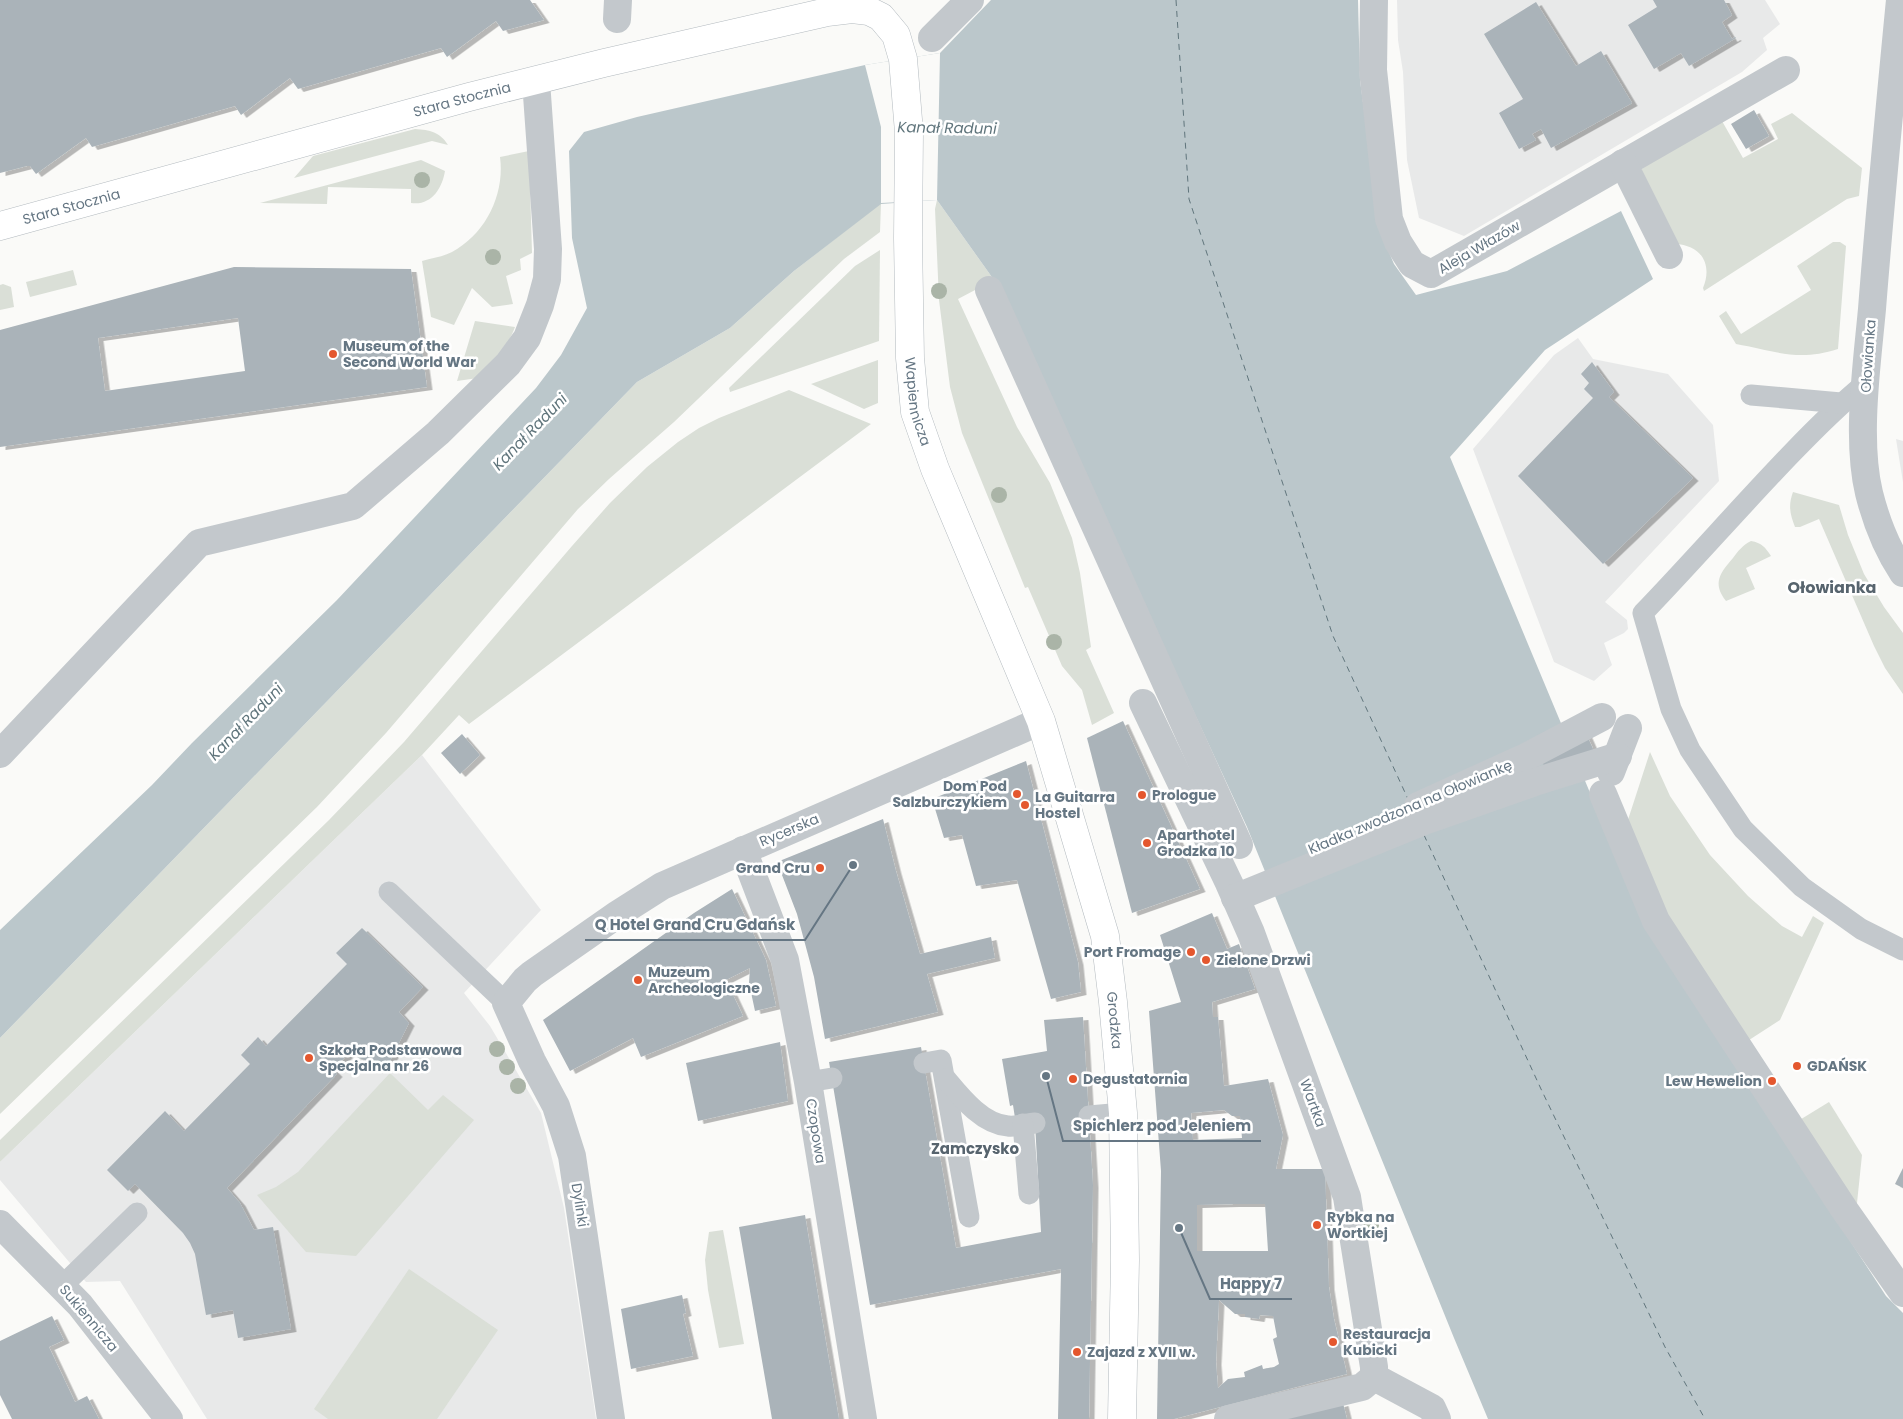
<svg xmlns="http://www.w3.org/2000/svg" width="1903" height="1419" font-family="Poppins,sans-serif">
<defs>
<filter id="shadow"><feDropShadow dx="5.5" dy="3" stdDeviation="0" flood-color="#0004"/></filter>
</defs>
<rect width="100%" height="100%" fill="#fafaf8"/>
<!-- built -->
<g fill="#e8e9e9">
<path d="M1397 0H1765L1780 24 1763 38 1767 50 1742 72 1464 236 1419 218 1407 160 1403 72 1398 40Z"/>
<path d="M1578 338 1593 359 1668 374 1713 425 1719 481 1605 602 1627 620 1628 629 1624 633 1604 643 1612 665 1594 681 1554 662 1473 449 1554 355Z"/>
<path d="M1896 439 1903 441V482L1900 464Z"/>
<path d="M422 755 541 910 464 993 490 1026 541 1113 564 1208 596 1419H207L120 1281 86 1282 0 1180V1162Z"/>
</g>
<!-- green -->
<g fill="#dadfd7">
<path d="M1792 113 1862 168 1859 196 1847 199 1704 291 1703 288C1713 264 1701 245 1675 244L1641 172 1643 166 1722 121 1743 158 1778 139 1771 124Z"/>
<path d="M415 129C430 130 440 132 448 145L432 141 294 178 313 156Z"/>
<path d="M529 151 532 253 520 259 521 270 506 276 513 304 492 307 472 288 454 325 431 317 422 261C432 258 442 257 452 252 486 234 505 194 500 157Z"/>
<path d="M421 160 445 171C442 189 431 206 411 203V189L328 187 327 204 260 203Z"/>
<path d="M937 200 994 280 958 299 1017 427 1050 483 1072 538 1080 573 1091 647 1086 650 1114 713 1092 725 1082 690 1062 666 1028 587 1025 588 962 433 950 387 939 300 935 209Z"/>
<path d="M881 203 880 232 844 259 674 422 609 479 578 509 386 733 317 807 0 1114V1038L637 382 730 328 794 271Z"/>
<path d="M1833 242H1840L1846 246 1838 349C1798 362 1775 351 1736 344L1719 316 1726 311 1741 334 1811 290 1797 266Z"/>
<path d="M880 250 879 341 730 392 729 388 855 266Z"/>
<path d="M73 270 77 285 30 297 26 282Z"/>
<path d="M3 284 11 287 14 307 0 310V285Z"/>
<path d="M475 321 515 327C508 347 492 362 478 378L457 381Z"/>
<path d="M878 360V403L864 409 811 384Z"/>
<path d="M789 390 871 424 469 724 459 715 422 755 0 1162V1140L329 820 404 742 572 546 610 503 647 467 678 442 699 428 719 418Z"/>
<path d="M1793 492 1839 505 1848 535 1864 574 1884 607 1903 633V694L1885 668 1874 646 1819 519 1800 527H1795C1790 514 1788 506 1793 492Z"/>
<path d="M1751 541C1762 543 1765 547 1771 556L1746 568 1755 589 1726 601C1712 583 1720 573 1733 558 1738 551 1743 545 1751 541Z"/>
<path d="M1650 752 1670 796 1710 855 1748 896 1782 926 1802 937 1813 916 1824 923 1780 1020 1746 1042 1659 913 1625 829Z"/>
<path d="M390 1073 428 1110 443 1095 474 1120 356 1256 306 1252 257 1195 276 1187 298 1172Z"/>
<path d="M1829 1102 1862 1155 1857 1203 1855 1209 1798 1121Z"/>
<path d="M723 1230 744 1344 719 1348 708 1290 705 1260 709 1232Z"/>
<path d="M409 1269 498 1330 437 1419H328L314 1409Z"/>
</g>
<!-- water -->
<path fill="#bbc7cb" d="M991 0H1358L1360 80 1380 231 1394 264 1416 295 1507 271 1621 211 1653 279 1545 350 1450 457 1646 927 1886 1296 1903 1313V1419H1488L1454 1338 1247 827 994 280 937 200 881 204 794 271 730 328 637 382 0 1038V930L152 785 192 743 337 600 536 388 561 355 587 308 572 238 569 151 584 132 637 117 865 65 940 53Z"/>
<!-- pier -->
<path fill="#fafaf8" d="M940 53 937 200 881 203V127L865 65Z"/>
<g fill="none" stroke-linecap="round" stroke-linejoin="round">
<!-- ferry -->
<g stroke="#60757c" stroke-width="1" stroke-dasharray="6 5" stroke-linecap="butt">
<path d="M1176 0 1189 199 1333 636 1408 799"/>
<path d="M1424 835 1541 1089 1665 1347 1705 1419"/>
</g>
</g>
<!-- building -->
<g fill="#aab3b9" fill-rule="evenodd" filter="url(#shadow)">
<path d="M0 0H530L544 20 503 31 496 21 447 57 441 48 298 89 290 78 241 115 235 106 92 147 86 138 36 174 30 166H27L0 173Z"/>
<path d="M1653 0H1724L1732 15 1722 22 1732 39 1735 37 1736 38 1689 66 1681 53 1654 69 1628 25 1657 7Z"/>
<path d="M1536 2 1576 66 1601 51 1632 103 1551 148 1541 129 1532 134 1536 140 1519 149 1499 113 1523 99 1484 34Z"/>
<path d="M1754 110 1769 136 1746 149 1731 124Z"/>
<path d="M234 267 411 269 427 387 0 447V330ZM238 318 245 371 105 391 98 338Z"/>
<path d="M1592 362 1614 392 1609 397 1693 478 1603 564 1518 476 1593 398 1584 389 1589 383 1581 374Z"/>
<path d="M1123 721 1200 889 1132 913 1087 738Z"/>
<path d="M1586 733 1597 758 1547 773 1541 759Z"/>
<path d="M462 734 480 755 460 774 441 753Z"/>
<path d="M1026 761 1078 962 1081 992 1051 999 1017 880 976 886 962 835 944 838 932 799Z"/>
<path d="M883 819 896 871 920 954 991 937 995 958 927 974 938 1012 825 1039 814 977 797 914 777 862Z"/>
<path d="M732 889 766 960 776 1006 755 1011 749 983 750 968 726 980 743 1016 641 1057 633 1038 570 1071 543 1020 694 913Z"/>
<path d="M1212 913 1227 949 1239 944 1255 989 1212 1002 1213 1017H1218L1224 1086 1268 1079 1283 1135 1276 1169H1325L1329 1287 1334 1319 1347 1374 1174 1419H1157L1161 1171 1149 1011 1181 1002 1160 935ZM1224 1110 1232 1116H1240L1242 1138 1193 1140 1191 1113ZM1234 1204H1265L1268 1251H1197V1205ZM1219 1300 1235 1314H1245V1317L1259 1319 1260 1315 1273 1316 1277 1337 1273 1339 1279 1364 1274 1367 1263 1369 1262 1365 1244 1372 1245 1377 1228 1379 1218 1388 1216 1362Z"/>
<path d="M362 928 423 987 399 1012 409 1023 386 1069 355 1056 350 1052 333 1070 337 1074 227 1188 240 1203 254 1230 273 1227 291 1329 238 1338 233 1310 206 1315 195 1254 190 1243 183 1233 135 1184 128 1191 107 1170 165 1111 184 1131 250 1064 241 1055 258 1037 266 1046 347 964 336 953Z"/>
<path d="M1083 1017 1093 1185 1089 1419H1058L1061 1269 870 1305 829 1062 921 1047 956 1248 1041 1232 1035 1123 1015 1118 1013 1105 1010 1106 1002 1059 1047 1051 1044 1020Z"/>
<path d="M780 1042 788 1101 698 1121 686 1063Z"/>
<path d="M1903 1168V1188L1895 1184Z"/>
<path d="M805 1215 819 1301 839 1419H772L739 1227Z"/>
<path d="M682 1295 686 1313 683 1314 693 1356 631 1369 621 1309Z"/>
<path d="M52 1316 64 1340 49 1347 75 1402 87 1396 99 1419H12L0 1395V1341Z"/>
<path d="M1343 1403 1347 1419H1280Z"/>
</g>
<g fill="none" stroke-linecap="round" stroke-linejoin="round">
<defs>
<g id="secondary">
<path id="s1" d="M0 226 469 97 604 63 827 12 852 9 869 11 881 17 896 35 903 59 909 132 908 238 910 358 915 412 935 469 1041 721 1105 936 1113 1002 1123 1113 1125 1260 1122 1419"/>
</g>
</defs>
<!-- secondary casing -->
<use href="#secondary" stroke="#b3babf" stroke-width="29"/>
<!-- lane -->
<g stroke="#c3c8cc" stroke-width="21">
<path d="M1866 383C1839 405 1815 429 1791 454 1741 506 1693 561 1643 613L1671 709 1690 750 1743 829 1802 887 1861 929 1903 950"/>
<path d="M1751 395 1841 403"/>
<path d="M389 892 506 1003"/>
<path d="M924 1063 941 1060 969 1217"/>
<path d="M946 1079C961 1097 982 1124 1008 1126 1016 1127 1026 1124 1035 1123"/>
<path d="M808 1082 832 1078"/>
<path d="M1089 1116 1123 1113"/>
<path d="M1023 1124 1029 1194"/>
<path d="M62 1286 137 1213"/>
</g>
<!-- street -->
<g stroke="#c3c8cc" stroke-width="28">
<path d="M1374 0 1373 70 1389 219 1398 242 1412 264 1431 274 1786 70"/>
<path d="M1900 0C1890 103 1880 206 1872 309 1867 364 1856 439 1869 493 1876 521 1887 549 1903 573"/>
<path d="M617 19 618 0"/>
<path d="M932 38 970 0"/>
<path d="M1623 163 1669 255"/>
<path d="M989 290C1071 476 1157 660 1239 845"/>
<path d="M1143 703 1229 883 1251 933 1347 1197 1374 1367V1377L1362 1387 1228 1419"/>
<path d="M0 754 199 543 353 506 438 433 508 364 527 338 540 305 547 279 548 249 536 81"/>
<path d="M1611 772 1628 728"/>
<path d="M1603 794 1656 921 1844 1209 1903 1293"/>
<path d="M1418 806 1526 757 1602 717"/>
<path d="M743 850 785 960 808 1082 863 1419"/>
<path d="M1235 898 1424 821 1535 782 1618 756"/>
<path d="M0 1224 80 1305 169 1419"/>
<path d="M1374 1377 1432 1408 1437 1419"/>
<path d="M611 1419 572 1156 556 1106 532 1061 506 1003 525 980 532 974 618 914 662 886 1041 721"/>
</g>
<!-- secondary -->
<use href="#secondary" stroke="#fff" stroke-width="28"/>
</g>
<!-- trees -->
<g fill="#aab4a7">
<circle cx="422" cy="180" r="8"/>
<circle cx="493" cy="257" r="8"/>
<circle cx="939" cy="291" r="8"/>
<circle cx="999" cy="495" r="8"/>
<circle cx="1054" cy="642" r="8"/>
<circle cx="497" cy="1049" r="8"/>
<circle cx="507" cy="1067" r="8"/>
<circle cx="518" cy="1086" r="8"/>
<circle cx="1371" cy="1225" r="8"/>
</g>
<!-- markers -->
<g fill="#e4572e" stroke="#fff" stroke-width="2">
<circle cx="333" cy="354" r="5"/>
<circle cx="1017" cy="794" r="5"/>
<circle cx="1142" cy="795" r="5"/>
<circle cx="1025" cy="805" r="5"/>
<circle cx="1147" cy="843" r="5"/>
<circle cx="820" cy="868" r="5"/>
<circle cx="1191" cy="952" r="5"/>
<circle cx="1206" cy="960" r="5"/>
<circle cx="638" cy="980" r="5"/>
<circle cx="309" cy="1058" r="5"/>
<circle cx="1797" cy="1066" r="5"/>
<circle cx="1073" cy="1079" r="5"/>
<circle cx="1772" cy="1081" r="5"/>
<circle cx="1317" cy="1225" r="5"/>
<circle cx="1333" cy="1342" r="5"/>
<circle cx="1077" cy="1352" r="5"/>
</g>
<g text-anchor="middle" stroke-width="5" stroke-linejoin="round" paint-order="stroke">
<!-- street labels -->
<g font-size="14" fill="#657683" stroke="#fff">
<text dy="5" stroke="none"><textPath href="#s1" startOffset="479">Stara Stocznia</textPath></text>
<text dy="5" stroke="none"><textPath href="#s1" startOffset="74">Stara Stocznia</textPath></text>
<text transform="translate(1479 247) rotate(-30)" y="5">Aleja Włazów</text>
<text transform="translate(1868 356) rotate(-86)" y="5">Ołowianka</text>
<text dy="5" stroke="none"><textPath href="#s1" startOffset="1302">Wapiennicza</textPath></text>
<text transform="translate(1410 807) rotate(-23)" y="5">Kładka zwodzona na Ołowiankę</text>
<text transform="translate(789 830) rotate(-23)" y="5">Rycerska</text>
<text dy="5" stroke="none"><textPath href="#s1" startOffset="1955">Grodzka</textPath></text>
<text transform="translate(1313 1103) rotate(70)" y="5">Wartka</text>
<text transform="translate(816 1131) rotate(81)" y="5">Czopowa</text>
<text transform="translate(580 1205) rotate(81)" y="5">Dylinki</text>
<text transform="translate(89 1318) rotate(50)" y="5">Sukiennicza</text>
</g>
<!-- poi labels -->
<g font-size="14" font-weight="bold" fill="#657683" stroke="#fff" text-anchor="start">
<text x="343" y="351">Museum of the<tspan x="343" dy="16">Second World War</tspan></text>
<text x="1007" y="791" text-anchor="end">Dom Pod<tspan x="1007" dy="16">Salzburczykiem</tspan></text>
<text x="1152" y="800">Prologue</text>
<text x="1035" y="802">La Guitarra<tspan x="1035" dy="16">Hostel</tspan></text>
<text x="1157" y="840">Aparthotel<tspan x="1157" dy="16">Grodzka 10</tspan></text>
<text x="810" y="873" text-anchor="end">Grand Cru</text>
<text x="1181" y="957" text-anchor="end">Port Fromage</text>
<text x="1216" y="965">Zielone Drzwi</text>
<text x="648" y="977">Muzeum<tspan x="648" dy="16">Archeologiczne</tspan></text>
<text x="319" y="1055">Szkoła Podstawowa<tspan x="319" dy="16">Specjalna nr 26</tspan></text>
<text x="1807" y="1071">GDAŃSK</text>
<text x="1083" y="1084">Degustatornia</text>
<text x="1762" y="1086" text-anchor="end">Lew Hewelion</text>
<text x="1327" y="1222">Rybka na<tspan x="1327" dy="16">Wortkiej</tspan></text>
<text x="1343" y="1339">Restauracja<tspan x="1343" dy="16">Kubicki</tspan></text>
<text x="1087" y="1357">Zajazd z XVII w.</text>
</g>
<!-- water labels -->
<g font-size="15" font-style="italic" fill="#60757c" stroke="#fff">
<text transform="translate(947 128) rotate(1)" y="5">Kanał Raduni</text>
<text transform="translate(530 432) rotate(-46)" y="5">Kanał Raduni</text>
<text transform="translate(246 722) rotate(-46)" y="5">Kanał Raduni</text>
</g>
<!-- neighbourhood labels -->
<g font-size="15" font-weight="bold" fill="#57646e" stroke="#fff">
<text x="975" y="1154">Zamczysko</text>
</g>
<!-- quarter labels -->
<g font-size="16" font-weight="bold" fill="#57646e" stroke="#fff">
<text x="1832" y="593">Ołowianka</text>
</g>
</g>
<!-- callouts -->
<path fill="none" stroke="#657683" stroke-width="2" d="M853 865L805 940H585M1046 1076L1063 1141H1261M1179 1228L1210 1299H1292"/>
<g fill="#657683" stroke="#fff" stroke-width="2">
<circle cx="853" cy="865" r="5"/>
<circle cx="1046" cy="1076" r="5"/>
<circle cx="1179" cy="1228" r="5"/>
</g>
<g font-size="15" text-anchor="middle" font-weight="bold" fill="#657683" stroke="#fff" stroke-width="5" stroke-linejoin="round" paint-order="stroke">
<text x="695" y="930">Q Hotel Grand Cru Gdańsk</text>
<text x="1162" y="1131">Spichlerz pod Jeleniem</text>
<text x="1251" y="1289">Happy 7</text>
</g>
</svg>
